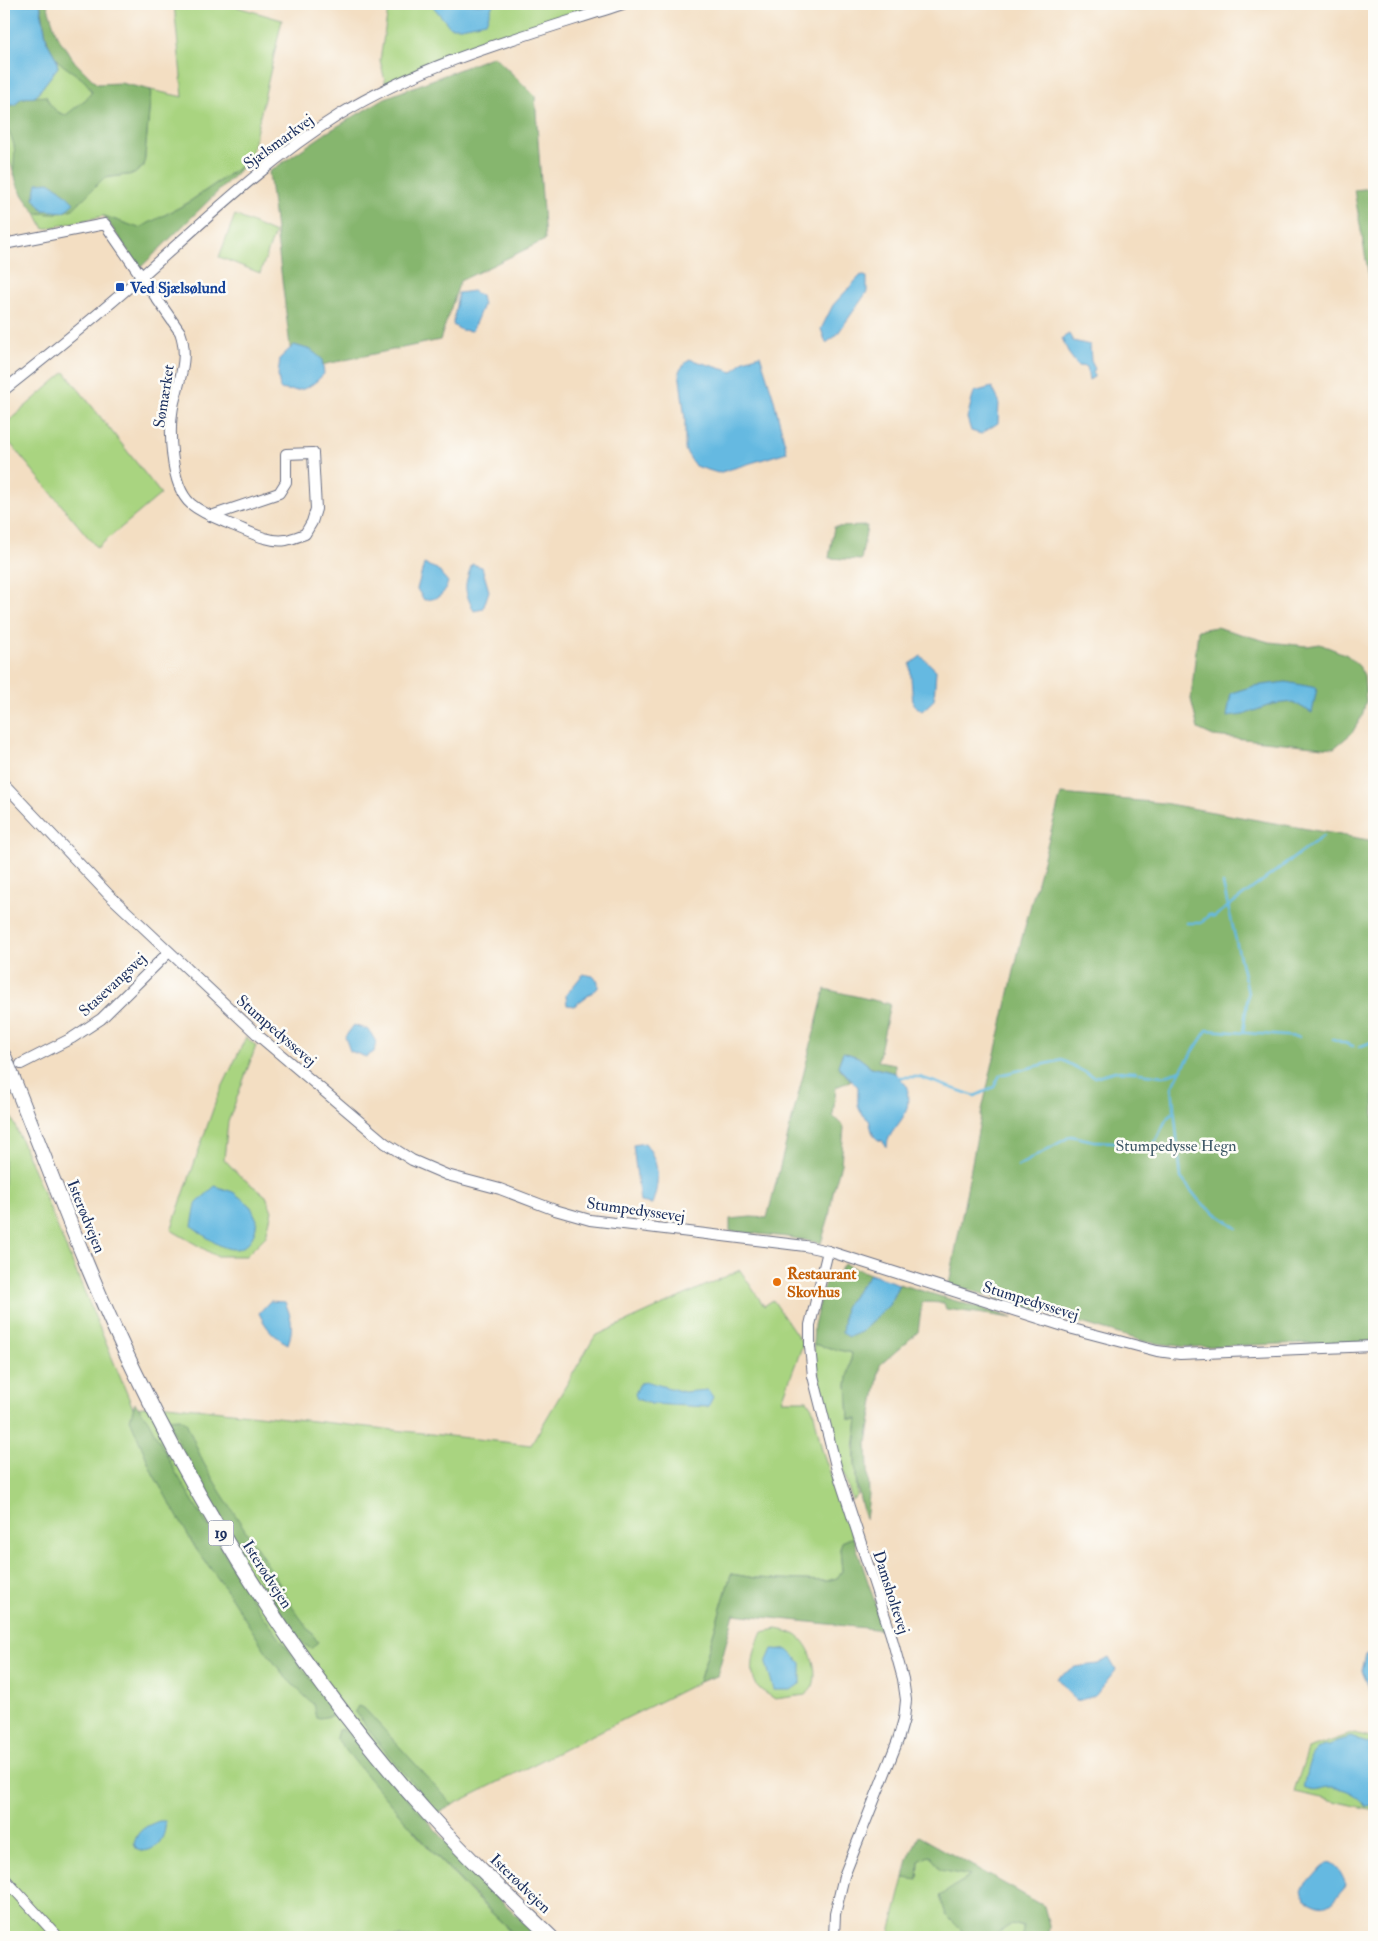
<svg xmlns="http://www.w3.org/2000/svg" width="1378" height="1941" font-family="'IM FELL Double Pica',serif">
<rect width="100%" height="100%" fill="#fdfcf7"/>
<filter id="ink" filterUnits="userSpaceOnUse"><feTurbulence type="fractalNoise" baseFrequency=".02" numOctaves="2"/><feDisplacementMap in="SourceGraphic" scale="10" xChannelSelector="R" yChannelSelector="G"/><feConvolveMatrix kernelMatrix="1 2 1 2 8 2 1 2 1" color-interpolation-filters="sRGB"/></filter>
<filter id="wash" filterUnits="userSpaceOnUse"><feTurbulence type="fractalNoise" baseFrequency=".0096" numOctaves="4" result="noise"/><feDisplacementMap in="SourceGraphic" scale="20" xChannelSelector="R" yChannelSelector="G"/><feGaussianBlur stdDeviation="1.12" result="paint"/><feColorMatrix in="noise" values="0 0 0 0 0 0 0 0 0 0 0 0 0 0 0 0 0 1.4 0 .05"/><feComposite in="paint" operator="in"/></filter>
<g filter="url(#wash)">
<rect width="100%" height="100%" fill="#f3dec2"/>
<!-- green -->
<g fill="#a9d480" stroke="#62826f">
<path d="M174 4H227L282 20 250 160 186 204 139 229 104 216 44 229 36 213 54 214 73 209 104 178 134 174 144 166 151 90 183 97Z"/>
<path d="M389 4H607L467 48 386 85 380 60Z"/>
<path d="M56 58 88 83 93 98 28 197 14 174 4 145V101L6 105 35 97 58 67Z"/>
<path d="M235 215 275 233 260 273 219 257Z"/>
<path d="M65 372 161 494 97 548 4 436V425Z"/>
<path d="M246 1037 256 1046 228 1122 224 1159 240 1176 266 1196 272 1211 266 1236 246 1256H216L171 1230 217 1098Z"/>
<path d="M4 1099 133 1408 167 1405 531 1445 595 1336 740 1270 764 1306 773 1300 803 1344 782 1400H807L813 1409 822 1450 853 1537 842 1542 840 1549 842 1571 837 1578 827 1581 755 1578 731 1574 699 1682 448 1807 413 1831 476 1898 517 1937H4Z"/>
<path d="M813 1344 852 1353 847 1385 849 1419H858L854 1447 857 1495 852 1500 826 1411Z"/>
<path d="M777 1629C783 1630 790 1632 796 1635 810 1644 819 1670 813 1686 811 1690 808 1692 805 1695L775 1699C770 1695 762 1692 758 1687 747 1672 755 1647 762 1632Z"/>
<path d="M1354 1733 1374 1738V1810L1294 1792 1308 1749Z"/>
<path d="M931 1854 971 1876 956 1885 946 1915 968 1937H889L904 1878 918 1879 919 1861Z"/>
<path d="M1012 1924 1023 1927V1937H991Z"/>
</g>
<!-- forest -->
<g fill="#86b66e" stroke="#507266">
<path d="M40 4H47L57 36 75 62 97 84 121 83 151 90 144 166 134 174 104 178 73 209 54 214 36 213C28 203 17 190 15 176 12 166 16 155 14 145 9 129 0 123 6 105H15L21 98 46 96C51 107 55 112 66 115L86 99 92 92C85 75 65 71 55 57 43 40 46 22 40 4Z"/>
<path d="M494 56 535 96 545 240 460 281 440 340 293 371 269 172 326 133 385 98Z"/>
<path d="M250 160 140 268 104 216 139 228 186 204Z"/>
<path d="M1374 188V306L1354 190Z"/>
<path d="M867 526 861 560 829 558 834 527Z"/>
<path d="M1216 627 1269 642 1307 646 1320 644 1347 655 1359 666 1364 675 1366 701 1362 716 1352 733 1334 748 1213 736 1198 729 1191 699 1198 630Z"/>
<path d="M1061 794 1163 803 1374 841V1341L1188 1347 1146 1342 949 1284 982 1110 1020 945Z"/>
<path d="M825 989 890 1004 878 1061 895 1064V1073L871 1067 858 1057 843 1052 838 1066 851 1081 836 1087 833 1116 844 1127 841 1164 833 1192 829 1217 821 1243 787 1237 730 1231V1219L751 1217 767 1218Z"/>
<path d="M844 1264 870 1274 845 1306 889 1305 899 1284 1013 1318 946 1309 944 1303 922 1302 918 1332 880 1365 867 1443 869 1495 866 1520C854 1485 853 1455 858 1419H849L847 1385 852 1353 813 1344 814 1325 827 1274H838Z"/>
<path d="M135 1403 148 1420 176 1473 257 1608 332 1708 331 1716 320 1718 316 1717 313 1704 284 1676 263 1647 225 1588 196 1549 153 1474 130 1419Z"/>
<path d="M180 1418 186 1422 203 1462 220 1491 273 1573 293 1608 318 1642 311 1649 299 1640 222 1521 196 1476 167 1419Z"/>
<path d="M853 1537 884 1630 734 1614 717 1676 699 1682 731 1574 755 1578 827 1581 837 1578 842 1571 840 1549 842 1542Z"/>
<path d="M358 1706 364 1708 453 1805 438 1813 380 1745 355 1711Z"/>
<path d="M342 1729 347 1732 492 1892 540 1937H517C451 1874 393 1810 336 1738L338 1730Z"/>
<path d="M919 1836 1044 1906 1049 1925 1048 1937H1023V1927L1012 1924 991 1937H968L946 1915 940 1896 970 1876 940 1870 931 1855 919 1861 918 1880 904 1878 908 1859Z"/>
</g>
<!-- water -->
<g fill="#65b9e1" stroke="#4074a0">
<path d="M4 4H40L47 42 56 58 58 67 35 97 21 98 15 105H6L4 101 6 52 4 47Z"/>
<path d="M431 4H493L486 22 461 27H450Z"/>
<path d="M49 182 60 189 74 203 64 212 43 210 34 198 37 183Z"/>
<path d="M861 275 867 277V292L836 336 826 343 821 329 833 305Z"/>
<path d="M473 291 481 296 483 305 472 331 461 330 453 325 458 293Z"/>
<path d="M1069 334 1073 341 1090 345 1091 361 1095 369 1093 372 1094 377 1089 380 1087 367 1078 366 1069 354 1062 338Z"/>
<path d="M294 345 311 350 322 359 324 374C309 389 301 393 280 389L278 375 280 358Z"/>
<path d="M760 355 773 396 787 452 718 473 695 466 685 450V419L679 371 689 359 733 372 744 360Z"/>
<path d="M992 387 999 401 998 423 981 434 971 431 967 418 974 392Z"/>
<path d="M424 564 437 569 448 582C444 596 438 599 424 600L417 589Z"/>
<path d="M472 564 482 567 489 591 483 609 474 611C463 589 464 586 472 564Z"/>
<path d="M921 656 936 670 934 700 922 711 913 704 910 664Z"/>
<path d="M1286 682 1317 688 1312 713 1293 702 1273 704 1243 715 1227 717 1231 693 1254 686Z"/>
<path d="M583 974 593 976 598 981V988L574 1006 567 1005 566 995Z"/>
<path d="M354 1025 369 1030 376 1042 374 1052 366 1057 350 1051 345 1037Z"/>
<path d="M843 1052 858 1057 871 1067 895 1073 908 1087C907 1095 909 1105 906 1111 902 1123 887 1134 887 1146H885L883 1141C872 1140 872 1130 869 1120 855 1110 858 1103 858 1087L838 1066Z"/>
<path d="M645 1143C660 1162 660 1183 652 1204L640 1202 633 1145Z"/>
<path d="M215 1186 233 1192 250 1205 257 1220C256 1226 255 1234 251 1239 235 1263 208 1238 192 1226L196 1204Z"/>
<path d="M870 1274 899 1284 889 1305 861 1332 849 1337 842 1333 845 1306Z"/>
<path d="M270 1301 285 1302C292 1319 294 1327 288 1344 273 1336 266 1328 259 1313Z"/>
<path d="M648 1382 684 1392 708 1390 713 1397 708 1407 651 1404 637 1399 635 1394 640 1383Z"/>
<path d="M772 1649 788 1650 801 1663V1683L791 1690H774L766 1663Z"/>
<path d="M1366 1654H1374V1699L1362 1671Z"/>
<path d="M1109 1658 1116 1670 1095 1696 1076 1701 1057 1678 1075 1667 1098 1664Z"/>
<path d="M1351 1737 1374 1744 1373 1807 1366 1806C1359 1795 1344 1787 1331 1788 1319 1788 1315 1794 1303 1788 1307 1773 1309 1744 1330 1746L1335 1742Z"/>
<path d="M159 1821H165C167 1837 155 1855 137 1850L134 1844C137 1830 146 1826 159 1821Z"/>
<path d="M1328 1863C1337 1864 1344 1877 1346 1886 1332 1903 1328 1913 1305 1899L1302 1890 1322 1867Z"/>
</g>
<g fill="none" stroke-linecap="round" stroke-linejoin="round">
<!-- stream -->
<g stroke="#65b9e1" stroke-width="2.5">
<path d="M1223 884 1245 980"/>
<path d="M1187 923H1201L1209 915 1214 917 1323 836"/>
<path d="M1243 1033 1248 994 1246 983"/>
<path d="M1333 1039 1353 1046"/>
<path d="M1359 1047 1374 1041"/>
<path d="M1181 1070 1172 1087 1181 1178 1201 1203 1237 1228"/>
<path d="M1139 1073 1163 1076 1181 1070 1207 1030 1299 1037"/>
<path d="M899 1077H920L975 1096 994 1087 1000 1075 1062 1060 1094 1077 1115 1071 1136 1072"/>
<path d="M1135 1144 1145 1146H1153L1166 1120 1174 1111"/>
<path d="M1018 1166 1071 1136 1094 1141 1132 1143"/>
</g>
</g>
</g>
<g filter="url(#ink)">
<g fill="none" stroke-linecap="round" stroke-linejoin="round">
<defs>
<g id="minor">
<path d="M4 244 105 224 180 332C189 356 180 378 174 402 168 428 170 486 191 504 203 514 218 519 232 525 248 531 268 543 286 540 292 539 299 536 305 534L312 522 316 509 313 453 286 454V482L279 493 211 516"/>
<path d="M4 390C51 353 98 315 143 275 206 219 267 160 339 115 425 62 527 35 623 4"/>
<path d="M4 784 108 894 260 1037 385 1143 412 1160 447 1175 500 1189 555 1210 590 1220 805 1246 828 1251 1073 1329 1157 1351 1180 1354 1374 1346"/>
<path d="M21 1064 72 1038 101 1019 169 952"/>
<path d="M828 1251 810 1325V1347L813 1376 837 1470 891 1635 903 1679 906 1700 904 1719 898 1740 844 1876 835 1914 834 1937"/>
<path d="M4 1878 58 1937"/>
</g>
<path id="highway" d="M4 1056C47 1161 85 1270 135 1372 212 1532 309 1682 428 1814 467 1857 509 1897 551 1937"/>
</defs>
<!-- minor casing -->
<use href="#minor" stroke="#676c81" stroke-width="12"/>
<!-- highway casing -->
<use href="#highway" stroke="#676c81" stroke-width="16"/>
<!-- minor -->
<use href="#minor" stroke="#fff" stroke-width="10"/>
<!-- highway -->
<use href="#highway" stroke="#fff" stroke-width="14"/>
</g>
</g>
<!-- markers -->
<rect fill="#1a4fb4" stroke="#fdfcf7" stroke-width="2" x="115" y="282" width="10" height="10" rx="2.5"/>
<circle fill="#e8710a" stroke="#fdfcf7" stroke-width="2" cx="777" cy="1282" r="5"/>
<g text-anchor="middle" stroke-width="5" stroke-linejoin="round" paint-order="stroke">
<!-- shield labels -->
<rect fill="#fdfcf7" stroke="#5f6c8c" stroke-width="1" x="208.5" y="1520.5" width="25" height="25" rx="4"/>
<g font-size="15" font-weight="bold" fill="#1b2f5e">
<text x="221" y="1538">19</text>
</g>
<!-- street labels -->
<g font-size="16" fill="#1b2f5e" stroke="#fdfcf7">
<text transform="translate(278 141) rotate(-36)" y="6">Sjælsmarkvej</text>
<text transform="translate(163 396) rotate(-81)" y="6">Sømærket</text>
<text transform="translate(112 984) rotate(-43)" y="6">Stasevangsvej</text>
<text transform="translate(277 1030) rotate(41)" y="6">Stumpedyssevej</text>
<text transform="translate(636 1209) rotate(8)" y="6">Stumpedyssevej</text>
<text transform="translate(87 1216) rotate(68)" y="6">Isterødvejen</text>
<text transform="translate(1031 1300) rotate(17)" y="6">Stumpedyssevej</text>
<text transform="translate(268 1574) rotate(57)" y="6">Isterødvejen</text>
<text transform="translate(892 1592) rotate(72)" y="6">Damsholtevej</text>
<text transform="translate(521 1883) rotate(44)" y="6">Isterødvejen</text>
</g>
<!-- transit labels -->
<g font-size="16" font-weight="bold" fill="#164399" stroke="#fdfcf7" text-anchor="start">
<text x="130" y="293">Ved Sjælsølund</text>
</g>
<!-- park labels -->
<g font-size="16" fill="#3e5866" stroke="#fdfcf7">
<text x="1176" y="1151">Stumpedysse Hegn</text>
</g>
<!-- food labels -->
<g font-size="16" font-weight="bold" fill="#c56008" stroke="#fdfcf7" text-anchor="start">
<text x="787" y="1279">Restaurant<tspan x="787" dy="18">Skovhus</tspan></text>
</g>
</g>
<!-- margin -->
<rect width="1378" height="1941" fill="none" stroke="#fdfcf7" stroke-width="20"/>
</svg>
